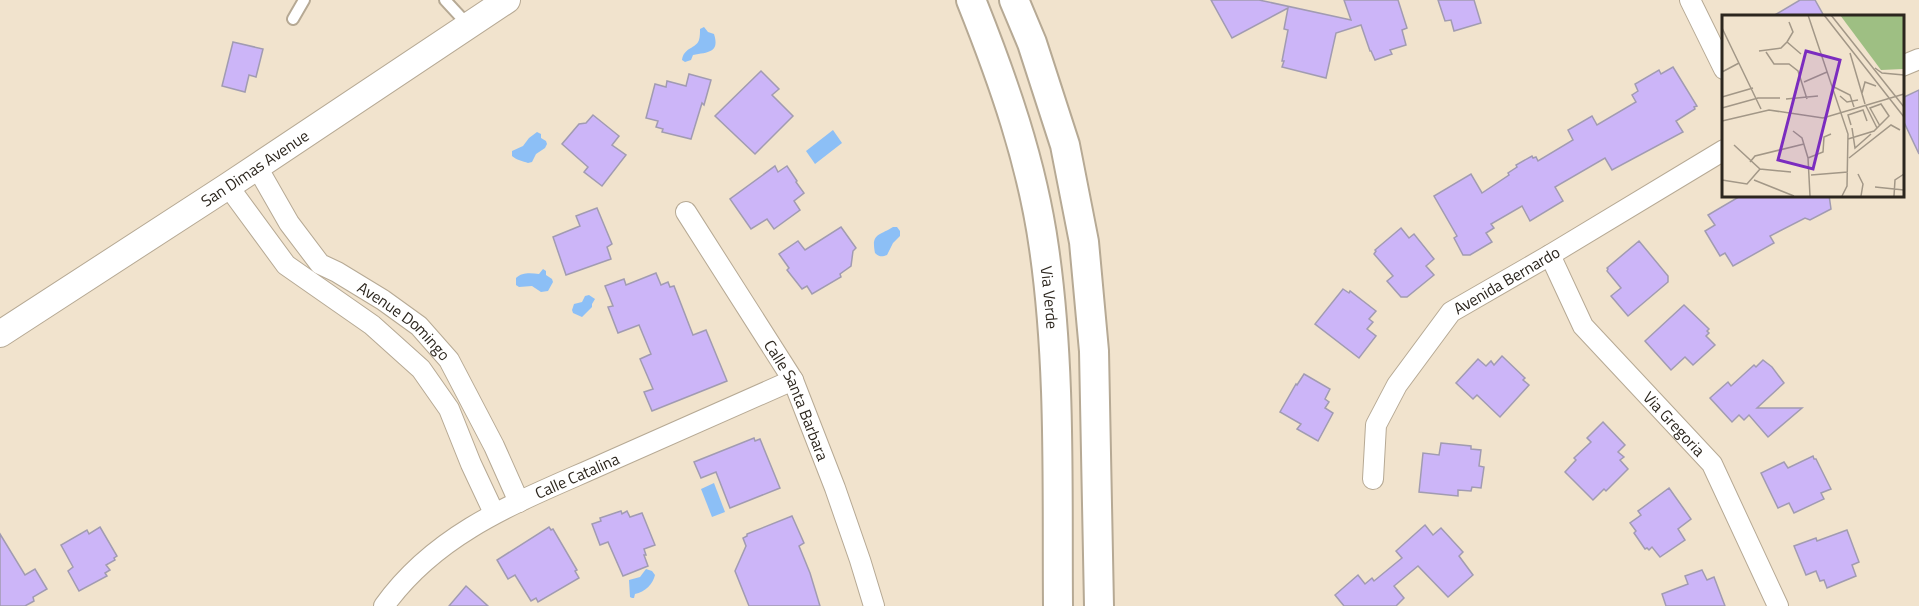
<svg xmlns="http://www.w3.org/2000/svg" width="1919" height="606" font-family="'Titillium Web',sans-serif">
<rect width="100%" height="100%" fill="#f1e3cd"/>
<!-- water -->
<g fill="#8cbff6">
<path d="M704 27 708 32 714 34C720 53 708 52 693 55L691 60 685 62 682 60C684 47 696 49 699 40 700 36 700 33 700 29Z"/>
<path d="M833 130 842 143 815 164 806 151Z"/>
<path d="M537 132 541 134V138L546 141 547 144 545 148 536 154 532 162 528 163C523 161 516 160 512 156V151L523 146 529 138Z"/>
<path d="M893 227H897L900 231V236L893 243 887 255C882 257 879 257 875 253 871 233 879 236 893 227Z"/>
<path d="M543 269 546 271V275L552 279 553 282 548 291 541 292 532 286 519 287 516 285V278C522 272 531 273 539 274Z"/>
<path d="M589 295 595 299 592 304V307L582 317 573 313 572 310 574 304 582 302 585 296Z"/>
<path d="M714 483 725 512 712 517 701 489Z"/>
<path d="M646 569 652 571 655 575C653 584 645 592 635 594L634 598H632L630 597 629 580 640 577Z"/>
</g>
<!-- building -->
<g fill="#ccb5f8" stroke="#a19bb1" stroke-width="1.5">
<path d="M1211 0H1259L1351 20 1344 0H1398L1407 28 1402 30 1406 45 1390 50 1392 54 1375 60 1371 51H1370L1361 25 1336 33 1326 78 1282 67 1284 61H1282L1288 30 1284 29 1288 8 1232 38Z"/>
<path d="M1438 0H1474L1481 23 1454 31 1451 20 1445 21Z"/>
<path d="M1800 0H1815L1824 16H1773Z"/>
<path d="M233 42 263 49 256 77 249 75 245 92 222 86Z"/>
<path d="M1673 67 1697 106 1694 107 1695 109 1676 121 1683 132 1612 170 1605 158 1555 187 1563 201 1530 221 1522 206 1491 224 1494 228 1486 233 1492 242 1470 255H1463L1454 238 1457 236 1434 196 1471 174 1482 193 1509 175 1508 173 1517 167 1516 165 1532 156 1533 158 1536 157 1538 161 1573 140 1568 130 1592 116 1597 125 1636 102 1632 95 1638 91 1635 84 1659 70 1661 74Z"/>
<path d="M761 71 779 89 772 95 793 116 755 154 715 116Z"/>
<path d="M689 74 711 80 704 105 702 103 691 139 662 132 663 129 656 127 658 121 646 118 655 84 666 87 667 81 686 86Z"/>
<path d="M1919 90V154L1902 118V98Z"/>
<path d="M593 115 619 136 612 145 626 155 602 186 584 172 588 167 562 144 579 124 586 123Z"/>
<path d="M775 166 778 172 787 166 797 181 796 182 804 193 794 201 800 210 774 229 767 219 751 229 730 199Z"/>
<path d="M1742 195H1829L1831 209 1810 220 1805 218 1770 236 1774 243 1733 266 1725 253 1720 256 1705 231 1715 225 1708 215Z"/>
<path d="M597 208 612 244 607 247 611 259 566 275 553 237 580 226 576 216Z"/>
<path d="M841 227 856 248 853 251 851 266 840 274 841 277 812 294 807 286 802 289 787 270 789 268 779 254 798 241 805 250Z"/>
<path d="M1401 228 1409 238 1414 234 1434 259 1426 266 1434 275 1407 297H1401L1387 281 1393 276 1374 254 1376 251 1375 250Z"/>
<path d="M1639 241 1668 276V282L1628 316 1611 296 1621 288 1607 271 1608 269 1607 268Z"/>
<path d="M656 273 661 285 668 282 670 287 674 286 693 335 706 330 727 381 652 411 644 392 653 389 640 359 651 354 639 325 618 333 608 307 613 306 605 286 624 279 626 285Z"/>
<path d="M1343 289 1349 293 1350 291 1376 311 1369 319 1373 322 1367 329 1376 336 1359 358 1315 324Z"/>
<path d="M1684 305 1709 329 1707 331 1709 333 1706 336 1715 345 1693 365 1685 357 1671 370 1645 341Z"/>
<path d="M1502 356 1525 378 1523 380 1529 385 1500 417 1477 395 1473 399 1456 383 1478 359 1486 366 1491 361 1494 365Z"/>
<path d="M1763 360 1772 367 1784 383 1757 408H1802L1768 437 1749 415 1744 420 1739 415 1732 422 1710 398 1728 382 1731 386 1754 365 1756 367Z"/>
<path d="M1304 374 1330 389 1325 399 1329 402 1325 408 1333 413 1318 441 1297 429 1301 424 1280 412 1296 384 1297 385Z"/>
<path d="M1603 422 1625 445 1618 452 1624 457 1620 460 1628 469 1606 491 1604 489 1593 500 1565 472 1576 460 1574 458 1591 442 1587 438Z"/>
<path d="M754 438 755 441 760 439 780 488 730 508 716 472 701 478 694 462Z"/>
<path d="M1441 443 1471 446V449L1481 450 1479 466 1484 467 1481 488 1472 487 1471 491 1458 490V496L1419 492 1423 453 1439 455Z"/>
<path d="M1813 456 1814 459H1816L1831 489 1821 493 1824 499 1794 513 1789 503 1778 508 1761 473 1784 462 1788 468Z"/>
<path d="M1669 488 1691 519 1678 529 1685 540 1660 557 1652 547 1649 550 1647 548 1645 549 1634 533 1636 531 1630 523 1641 515 1638 511Z"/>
<path d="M621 511 622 514 627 511 630 517 642 513 655 545 644 549 646 555H644L648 566 623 576 608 542 600 545 592 524 601 521 600 518Z"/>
<path d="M792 516 804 543 799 546 810 573 820 606H749L735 571 746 546 743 538 747 536V534Z"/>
<path d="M1425 525 1433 535 1441 528 1463 552 1459 556 1473 575 1448 597 1418 566 1394 586 1404 598 1396 606H1344L1335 595 1358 575 1365 584 1372 578 1374 581 1402 558 1396 551Z"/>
<path d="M100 527 117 556 114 558 115 560 106 565 110 570 105 573 107 576 79 591 68 571 73 567 61 545 87 530 89 534Z"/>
<path d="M549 527 551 530 553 529 577 570 575 571 579 578 538 602 536 598 531 601 515 575 508 579 497 560Z"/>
<path d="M1847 530 1859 562 1852 565 1856 576 1827 588 1824 580 1820 581 1816 571 1806 575 1794 546 1816 538 1817 541Z"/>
<path d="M0 534 25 575 35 569 47 589 33 597 34 601 25 606H0Z"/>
<path d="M1702 570 1707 580 1714 577 1725 606H1666L1662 594 1688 584 1685 576Z"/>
<path d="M466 586 488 606H449Z"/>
</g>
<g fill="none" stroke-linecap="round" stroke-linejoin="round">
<defs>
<g id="service">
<path d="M445 0 469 26"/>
<path d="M293 19 304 0"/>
</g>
<g id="minor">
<path d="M1690 0 1724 69"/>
<path d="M1902 66 1919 59"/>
<path id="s1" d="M257 167 289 223 320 264 337 272 383 300 419 326 449 360 494 446 519 502"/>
<path d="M228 186 286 265 372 325 421 369 449 409 471 464 494 513"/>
<path id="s2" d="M686 212 793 380 835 488 860 560 874 606"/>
<path id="s3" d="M1550 255 1583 326 1712 464 1778 606"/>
<path id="s4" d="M1373 479 1376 425 1397 385 1451 312 1550 255 1724 150"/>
<path id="s5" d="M384 606C440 528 526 499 610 461 671 434 732 407 793 380"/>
</g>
<g id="tertiary">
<path id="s6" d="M0 334 228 186 507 0"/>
</g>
<g id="secondary">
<path id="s7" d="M971 0C1003 80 1032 162 1044 248 1061 365 1057 488 1058 606"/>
<path d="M1014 0 1032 43 1065 145 1084 242 1094 351 1099 606"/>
</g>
</defs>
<!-- service casing -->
<use href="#service" stroke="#b6a994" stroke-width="14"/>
<!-- minor casing -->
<use href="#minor" stroke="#b6a994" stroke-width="22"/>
<!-- tertiary casing -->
<use href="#tertiary" stroke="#b6a994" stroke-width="28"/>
<!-- secondary casing -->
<use href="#secondary" stroke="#b6a994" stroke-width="32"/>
<!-- service -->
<use href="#service" stroke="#fff" stroke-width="10"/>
<!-- minor -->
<use href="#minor" stroke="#fff" stroke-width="20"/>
<!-- tertiary -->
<use href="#tertiary" stroke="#fff" stroke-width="26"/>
<!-- secondary -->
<use href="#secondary" stroke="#fff" stroke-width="28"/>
</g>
<g text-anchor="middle" stroke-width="4.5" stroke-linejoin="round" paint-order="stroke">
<!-- street labels -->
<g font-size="16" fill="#2c261e" stroke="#fef0da">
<text dy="6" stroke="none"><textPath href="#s6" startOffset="304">San Dimas Avenue</textPath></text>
<text dy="6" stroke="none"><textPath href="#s4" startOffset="254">Avenida Bernardo</textPath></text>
<text dy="6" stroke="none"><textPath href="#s7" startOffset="309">Via Verde</textPath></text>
<text dy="6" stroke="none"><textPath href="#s1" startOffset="218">Avenue Domingo</textPath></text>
<text dy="6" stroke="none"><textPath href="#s2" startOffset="219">Calle Santa Barbara</textPath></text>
<text dy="6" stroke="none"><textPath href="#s3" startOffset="212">Via Gregoria</textPath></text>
<text dy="6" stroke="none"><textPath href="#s5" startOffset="236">Calle Catalina</textPath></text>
</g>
</g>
<!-- overview -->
<g transform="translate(1722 15)">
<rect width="182" height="182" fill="#f1e3cd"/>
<path d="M118 0H181V54L159 55Z" fill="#9ebf83"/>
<path fill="none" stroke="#a29787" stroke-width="1.5" d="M86 0 126 119 125 171 120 181M102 0 182 102M109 0 182 92M0 13 39 94M65 27 71 17 67 7M37 36 59 33 65 27 79 39M44 37 52 49H67L76 56 85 84M128 38 143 89M153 53 160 58 182 60M0 57 17 48M82 67 105 57M110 71 128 80 132 92M140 78 143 67 154 71M118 81 125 87 136 85M0 82 31 73M64 84 96 81M144 91 155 113M0 93 36 83H58M0 106 47 95 101 103 182 79M129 110 126 100 141 95 145 106M130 113 133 133 149 119M71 116 80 123 86 143 88 181M126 124 152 116 167 101 159 89 148 93 158 111M12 130 38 154 69 157M86 143 101 137 102 122 109 119M127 143 169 110 178 115M28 147 33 141 82 129M136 159 141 169 139 181M89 160 126 157M0 165 25 169 38 154M32 165 72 181M153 172 182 175M172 181 173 165 182 159"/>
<path fill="#7b2cbf" fill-opacity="0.15" stroke="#7b2cbf" stroke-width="3" d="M84 36 118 45 91 154 56 145Z"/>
<rect width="182" height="182" fill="none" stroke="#2c261e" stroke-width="3"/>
</g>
</svg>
